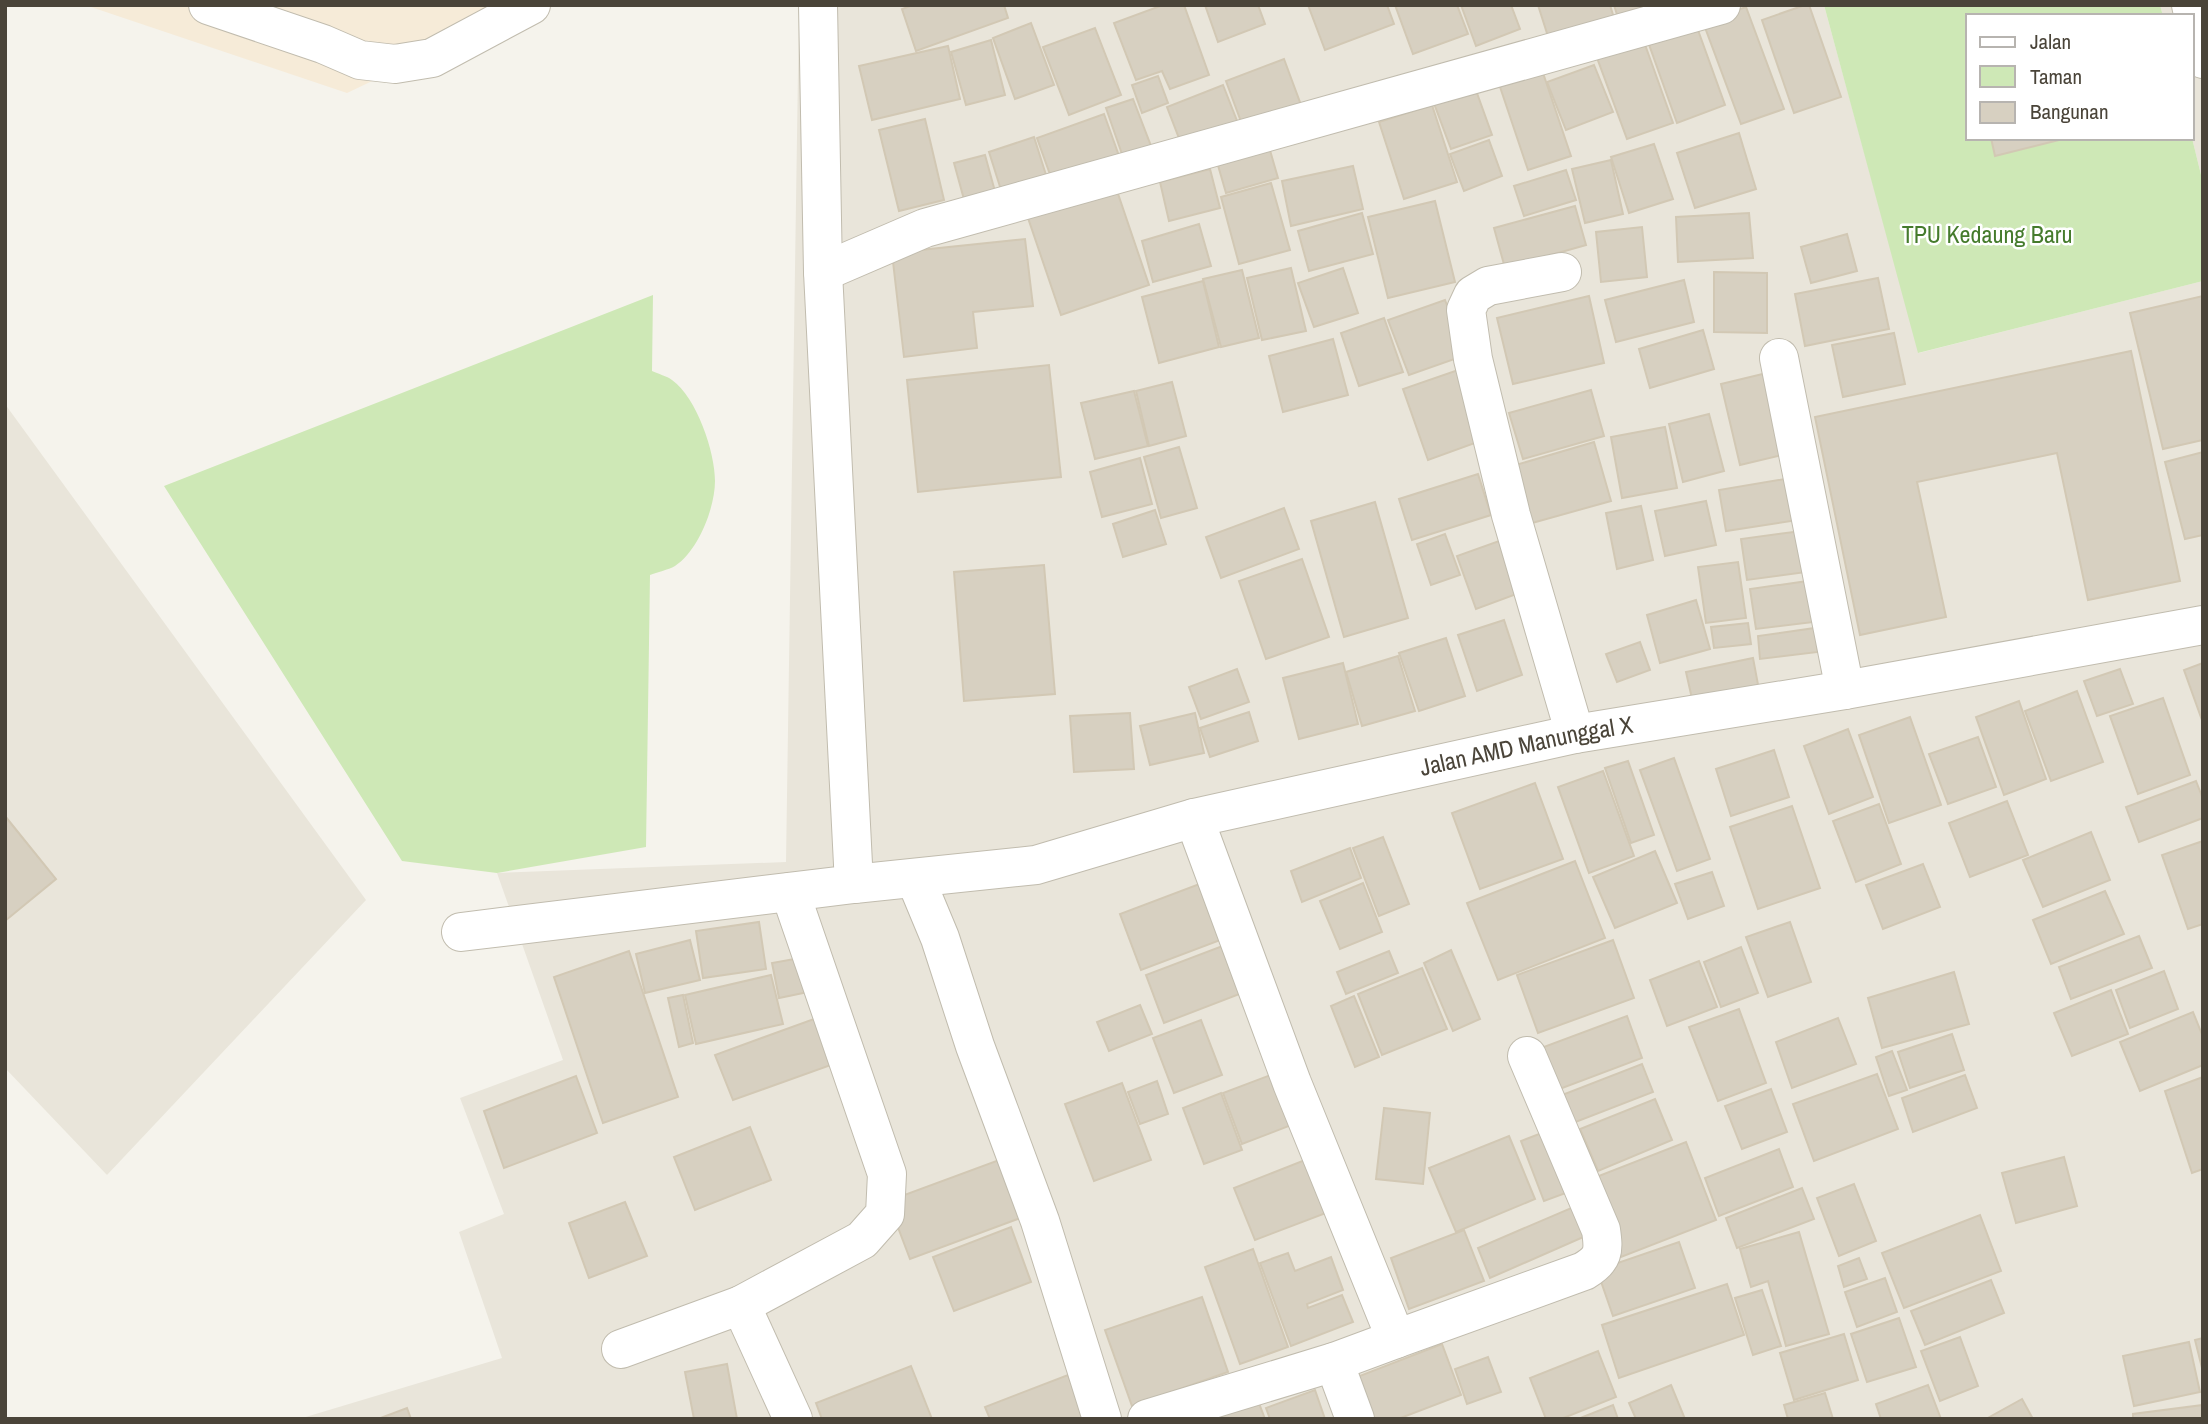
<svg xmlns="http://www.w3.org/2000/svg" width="2208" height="1424" font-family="'Archivo Narrow',sans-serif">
<rect width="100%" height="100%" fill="#f5f3ec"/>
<!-- residential -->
<g fill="#e9e5da">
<path d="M799 5H1824L1919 353 2203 281V1419H299L502 1358 459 1232 504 1214 460 1098 563 1060 497 873 786 862Z"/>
<path d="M2160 5H2203V183L2192 138V16H2163Z"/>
<path d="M5 404 366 900 107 1175 5 1068Z"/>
</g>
<!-- commercial -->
<path fill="#f6ebd8" d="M85 5H532L347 93Z"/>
<!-- green -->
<g fill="#cee8b6">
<path d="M1824 5H2160L2163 16H1968V138H2192L2203 183V281L1918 353Z"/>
<path d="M653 295 652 371C658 374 667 376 672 380 697 398 715 452 715 481 715 508 698 551 675 566 668 570 657 572 650 575L646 847 497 873 402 861 164 486Z"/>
</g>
<!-- building -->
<g fill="#d7d0c1" stroke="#d2c8b4" stroke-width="2">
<path d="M913 5H1004L1008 18 916 51 902 9Z"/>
<path d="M1163 5H1184L1209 75 1170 89 1162 71 1136 80 1114 23Z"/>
<path d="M1205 5H1258L1265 24 1218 42Z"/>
<path d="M1308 5H1387L1394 24 1325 50Z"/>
<path d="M1395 5H1457L1468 34 1413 54Z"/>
<path d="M1461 5H1511L1520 29 1476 46Z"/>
<path d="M1538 5H1610L1617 28 1552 49Z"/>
<path d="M1614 5H1675L1620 24Z"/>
<path d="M1805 5H1809L1841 97 1794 113 1762 20Z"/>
<path d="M1746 7 1784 109 1741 124 1703 22Z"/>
<path d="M1694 19 1725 105 1677 123 1646 36Z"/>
<path d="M1031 23 1054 85 1015 99 993 38Z"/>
<path d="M1095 28 1121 95 1069 115 1043 47Z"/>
<path d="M1643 39 1673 123 1627 139 1596 55Z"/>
<path d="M991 40 1005 95 966 105 951 52Z"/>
<path d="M948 46 960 99 872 120 859 66Z"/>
<path d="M1284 59 1301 105 1243 127 1226 81Z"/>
<path d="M1540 64 1571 156 1528 170 1497 78Z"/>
<path d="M1594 65 1613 112 1566 130 1547 82Z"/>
<path d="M1158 76 1168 103 1142 113 1132 85Z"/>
<path d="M1473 82 1492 135 1451 149 1432 98Z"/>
<path d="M1223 85 1239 126 1182 146 1167 107Z"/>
<path d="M1133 99 1151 146 1123 157 1106 108Z"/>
<path d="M1432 105 1457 182 1404 199 1379 122Z"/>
<path d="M1104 114 1119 156 1052 180 1037 138Z"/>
<path d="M925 119 944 200 899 211 879 130Z"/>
<path d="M1739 133 1756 189 1695 208 1677 153Z"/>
<path d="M1034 137 1047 178 1002 193 989 152Z"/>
<path d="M1991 138H2067L1995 156Z"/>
<path d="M1267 140 1278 178 1226 193 1215 155Z"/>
<path d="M1489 140 1502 176 1464 191 1450 154Z"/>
<path d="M1654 144 1673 199 1629 213 1611 157Z"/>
<path d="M985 155 996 195 965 203 954 163Z"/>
<path d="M1611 160 1623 214 1585 223 1572 169Z"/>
<path d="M1353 166 1363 209 1291 226 1282 181Z"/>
<path d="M1210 169 1220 208 1169 221 1160 182Z"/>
<path d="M1566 170 1576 200 1524 216 1514 186Z"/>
<path d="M1114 182 1149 285 1061 315 1026 212Z"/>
<path d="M1271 183 1290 250 1239 264 1221 197Z"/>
<path d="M1435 201 1455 282 1388 298 1368 217Z"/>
<path d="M1575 206 1586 245 1505 268 1494 228Z"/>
<path d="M1362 213 1373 254 1309 271 1298 231Z"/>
<path d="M1749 213 1753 258 1678 262 1676 217Z"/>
<path d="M1199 224 1211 266 1153 282 1142 241Z"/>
<path d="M1642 227 1647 277 1601 282 1596 232Z"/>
<path d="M1847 234 1857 271 1811 283 1801 247Z"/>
<path d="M1025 239 1033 306 973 312 977 348 904 357 892 253Z"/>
<path d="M1291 268 1306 331 1262 340 1247 278Z"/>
<path d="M1343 268 1358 313 1314 327 1298 283Z"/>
<path d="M1242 270 1259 338 1221 347 1203 279Z"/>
<path d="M1714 272 1767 273V333L1714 332Z"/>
<path d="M1878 278 1889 329 1805 346 1795 294Z"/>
<path d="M1684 280 1694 322 1616 342 1605 300Z"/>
<path d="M1203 281 1219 347 1159 363 1142 297Z"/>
<path d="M1589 296 1604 363 1513 384 1497 318Z"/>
<path d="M2203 296V440L2163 449 2130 313Z"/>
<path d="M1445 300 1466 355 1409 375 1388 320Z"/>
<path d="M1384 318 1403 372 1359 386 1341 333Z"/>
<path d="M1703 330 1714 369 1650 388 1639 349Z"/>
<path d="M1894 333 1905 384 1843 397 1832 345Z"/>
<path d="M1333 339 1348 395 1283 412 1269 356Z"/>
<path d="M2131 351 2180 581 2088 600 2057 453 1917 482 1946 617 1860 635 1815 417Z"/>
<path d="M1049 365 1061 477 918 492 907 380Z"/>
<path d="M1461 369 1486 439 1428 460 1403 389Z"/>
<path d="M1771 372 1791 453 1740 465 1721 384Z"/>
<path d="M1172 382 1186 436 1149 446 1136 391Z"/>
<path d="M1591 390 1604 436 1523 459 1509 413Z"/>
<path d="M1134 391 1148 446 1095 459 1081 403Z"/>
<path d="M1709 414 1724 471 1683 482 1669 424Z"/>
<path d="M1665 427 1677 488 1622 498 1611 437Z"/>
<path d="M1594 442 1611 501 1525 525 1509 467Z"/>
<path d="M1179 447 1197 508 1161 518 1144 457Z"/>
<path d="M2203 452V535L2185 539 2165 462Z"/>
<path d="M1140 458 1152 504 1102 517 1090 472Z"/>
<path d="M1478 474 1491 515 1412 540 1399 499Z"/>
<path d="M1791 478 1798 520 1726 531 1719 490Z"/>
<path d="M1706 501 1716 545 1665 556 1655 511Z"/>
<path d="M1375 502 1408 618 1344 637 1311 521Z"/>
<path d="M1641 506 1653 560 1617 569 1606 513Z"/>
<path d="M1284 508 1299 549 1221 578 1206 537Z"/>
<path d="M1155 510 1166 544 1123 557 1113 524Z"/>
<path d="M1809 530 1814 571 1747 580 1741 539Z"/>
<path d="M1445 534 1460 575 1431 585 1417 544Z"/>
<path d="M1502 540 1522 592 1476 609 1457 556Z"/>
<path d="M1302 559 1329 637 1266 659 1239 581Z"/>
<path d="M1738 562 1746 618 1706 623 1698 567Z"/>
<path d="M1044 565 1055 694 964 701 954 572Z"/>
<path d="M1808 581 1814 622 1756 629 1750 589Z"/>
<path d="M1696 600 1710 649 1660 663 1647 615Z"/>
<path d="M1504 620 1522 675 1477 691 1458 635Z"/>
<path d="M1748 623 1751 644 1714 648 1711 627Z"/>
<path d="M1815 628 1818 652 1760 659 1758 636Z"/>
<path d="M1446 638 1465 696 1419 711 1399 653Z"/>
<path d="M1640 642 1650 670 1617 682 1606 654Z"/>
<path d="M1398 656 1415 711 1362 726 1346 672Z"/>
<path d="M1753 658 1759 690 1693 703 1686 672Z"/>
<path d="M1343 663 1358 724 1299 739 1283 678Z"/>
<path d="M2203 663V723L2184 670Z"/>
<path d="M1237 669 1249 702 1201 719 1189 687Z"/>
<path d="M2120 669 2133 704 2097 716 2084 681Z"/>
<path d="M2077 691 2103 762 2051 781 2025 711Z"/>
<path d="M2163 698 2190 775 2138 794 2110 716Z"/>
<path d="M2019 701 2046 779 2004 795 1976 717Z"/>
<path d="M1249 712 1258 741 1210 757 1200 728Z"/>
<path d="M1130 713 1134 769 1074 772 1070 716Z"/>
<path d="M1195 713 1204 753 1150 765 1140 726Z"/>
<path d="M1910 717 1941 805 1889 823 1859 735Z"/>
<path d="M1848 729 1873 797 1829 814 1804 746Z"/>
<path d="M1978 737 1996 787 1948 804 1929 754Z"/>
<path d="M1774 750 1789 797 1731 816 1716 769Z"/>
<path d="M1674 758 1710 859 1677 871 1640 770Z"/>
<path d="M1628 761 1654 835 1631 843 1605 768Z"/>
<path d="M1603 771 1634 856 1589 873 1558 787Z"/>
<path d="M2196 781 2203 799V818L2139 842 2126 807Z"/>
<path d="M1535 783 1563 859 1480 889 1452 813Z"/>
<path d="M2007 801 2028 855 1970 877 1949 823Z"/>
<path d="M1879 804 1901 864 1856 882 1833 821Z"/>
<path d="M1792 806 1820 888 1758 909 1730 827Z"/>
<path d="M5 816 56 879 5 921Z"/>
<path d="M2091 832 2110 880 2043 907 2023 860Z"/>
<path d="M1383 837 1409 904 1379 916 1353 848Z"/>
<path d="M2203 841V924L2188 929 2162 855Z"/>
<path d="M1350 848 1361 878 1302 902 1291 871Z"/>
<path d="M1655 851 1677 903 1615 928 1593 877Z"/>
<path d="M1575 861 1605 938 1498 980 1467 903Z"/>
<path d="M1923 864 1940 907 1883 929 1866 885Z"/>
<path d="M1712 872 1724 906 1688 919 1675 884Z"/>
<path d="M1210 880 1231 936 1141 970 1120 914Z"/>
<path d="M1363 883 1382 932 1340 949 1320 901Z"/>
<path d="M2105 891 2124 934 2051 964 2033 920Z"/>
<path d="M759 922 766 969 703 978 696 931Z"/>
<path d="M1790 922 1811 982 1768 997 1746 937Z"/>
<path d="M2139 936 2152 968 2071 999 2059 967Z"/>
<path d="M690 940 700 980 645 993 636 954Z"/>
<path d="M1613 940 1634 998 1538 1033 1517 975Z"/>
<path d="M1233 942 1250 990 1164 1023 1146 975Z"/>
<path d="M1741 947 1758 993 1721 1007 1704 962Z"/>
<path d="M1451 950 1480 1019 1453 1031 1424 963Z"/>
<path d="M629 951 678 1097 603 1123 554 977Z"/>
<path d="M1389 951 1398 973 1346 994 1337 972Z"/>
<path d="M806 957 813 991 779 998 772 963Z"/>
<path d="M1699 961 1717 1007 1667 1026 1650 980Z"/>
<path d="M1422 968 1447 1029 1382 1055 1358 994Z"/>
<path d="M2164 971 2178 1009 2130 1028 2116 990Z"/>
<path d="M1954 972 1969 1024 1882 1048 1868 998Z"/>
<path d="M771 975 783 1024 696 1044 685 995Z"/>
<path d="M2111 990 2128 1034 2072 1056 2054 1013Z"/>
<path d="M683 995 693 1043 679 1047 668 998Z"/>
<path d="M1354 996 1379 1057 1355 1067 1331 1006Z"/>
<path d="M1140 1005 1152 1034 1109 1051 1097 1022Z"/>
<path d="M1739 1009 1766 1083 1718 1101 1689 1027Z"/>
<path d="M2193 1012 2203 1037V1065L2140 1091 2120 1042Z"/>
<path d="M1627 1016 1642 1058 1557 1090 1541 1048Z"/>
<path d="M1838 1018 1856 1064 1792 1088 1776 1042Z"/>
<path d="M814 1019 831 1065 733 1100 715 1055Z"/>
<path d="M1201 1020 1222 1075 1174 1093 1153 1038Z"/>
<path d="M1952 1034 1964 1070 1910 1088 1898 1052Z"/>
<path d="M1892 1051 1907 1090 1889 1096 1876 1057Z"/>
<path d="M1642 1064 1653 1092 1573 1123 1562 1095Z"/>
<path d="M1276 1073 1294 1124 1242 1144 1223 1093Z"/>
<path d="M1877 1074 1898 1129 1814 1161 1793 1104Z"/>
<path d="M1965 1075 1977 1108 1913 1132 1902 1098Z"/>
<path d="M576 1076 597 1133 504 1168 484 1111Z"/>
<path d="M2203 1077V1169L2192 1173 2165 1091Z"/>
<path d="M1157 1081 1168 1114 1140 1124 1128 1092Z"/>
<path d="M1122 1083 1151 1160 1094 1181 1065 1104Z"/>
<path d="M1771 1089 1787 1132 1742 1149 1725 1106Z"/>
<path d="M1221 1093 1242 1150 1204 1164 1183 1108Z"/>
<path d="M1655 1099 1672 1140 1598 1171 1580 1129Z"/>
<path d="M1384 1108 1430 1113 1423 1184 1376 1179Z"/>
<path d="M750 1127 771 1180 695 1210 674 1157Z"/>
<path d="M1552 1129 1574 1190 1544 1201 1521 1141Z"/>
<path d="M1509 1136 1535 1199 1456 1232 1429 1168Z"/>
<path d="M1686 1142 1716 1220 1621 1257 1591 1179Z"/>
<path d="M1779 1149 1793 1187 1719 1216 1705 1178Z"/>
<path d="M1010 1156 1031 1214 910 1259 888 1201Z"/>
<path d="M2064 1157 2077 1206 2016 1223 2002 1173Z"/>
<path d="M1305 1160 1326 1213 1255 1240 1234 1188Z"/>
<path d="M1854 1184 1876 1241 1839 1256 1817 1198Z"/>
<path d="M1802 1188 1814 1219 1737 1248 1726 1218Z"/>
<path d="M625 1202 647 1256 589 1278 569 1223Z"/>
<path d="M1576 1206 1588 1235 1490 1278 1478 1248Z"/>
<path d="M1980 1215 2001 1271 1904 1308 1882 1253Z"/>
<path d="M1011 1227 1031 1282 954 1311 933 1257Z"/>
<path d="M1464 1230 1484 1281 1409 1309 1391 1258Z"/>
<path d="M1799 1232 1829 1334 1786 1346 1768 1281 1751 1287 1740 1249Z"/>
<path d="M1679 1242 1695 1288 1613 1316 1597 1270Z"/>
<path d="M1253 1249 1288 1347 1240 1364 1205 1267Z"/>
<path d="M1288 1253 1295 1271 1331 1257 1343 1290 1307 1304 1308 1308 1342 1295 1353 1322 1291 1346 1260 1263Z"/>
<path d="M1859 1258 1867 1279 1844 1287 1838 1266Z"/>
<path d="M1885 1278 1897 1312 1857 1327 1845 1292Z"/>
<path d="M1991 1280 2004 1313 1925 1345 1911 1311Z"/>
<path d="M1727 1284 1744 1335 1619 1378 1602 1325Z"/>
<path d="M1762 1290 1781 1346 1753 1355 1735 1298Z"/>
<path d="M1202 1297 1228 1372 1132 1406 1105 1330Z"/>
<path d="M1899 1318 1916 1367 1867 1382 1851 1334Z"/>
<path d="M1844 1334 1858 1380 1794 1400 1780 1353Z"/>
<path d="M1960 1337 1978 1386 1940 1401 1921 1351Z"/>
<path d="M2203 1338V1372L2195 1340Z"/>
<path d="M2189 1342 2200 1392 2134 1406 2123 1356Z"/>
<path d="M1442 1344 1461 1395 1398 1419H1373L1357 1377Z"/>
<path d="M1598 1351 1616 1397 1561 1419H1546L1530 1378Z"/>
<path d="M1488 1357 1501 1392 1467 1404 1455 1369Z"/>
<path d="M727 1364 737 1419H694L685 1372Z"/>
<path d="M911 1366 932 1419H822L816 1403Z"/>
<path d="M1068 1375 1085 1419H990L985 1407Z"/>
<path d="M1671 1385 1685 1419H1636L1629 1403Z"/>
<path d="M1928 1385 1941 1419H1881L1876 1404Z"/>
<path d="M1315 1390 1325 1419H1270L1266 1408Z"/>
<path d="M1825 1393 1833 1419H1788L1784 1405Z"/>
<path d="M1257 1398 1265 1419H1204Z"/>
<path d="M2022 1399 2033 1419H1986Z"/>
<path d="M1613 1405 1618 1419H1578Z"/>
<path d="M2203 1405V1419H2133V1414Z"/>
<path d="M407 1408 411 1419H378Z"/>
</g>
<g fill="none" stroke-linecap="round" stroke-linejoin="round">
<defs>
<g id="street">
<path d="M208 5 323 44 360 60 395 64 432 58 531 5"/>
<path d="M2191 5 2203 59"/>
<path d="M823 272 925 228 1721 5"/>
<path d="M1562 272 1488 286 1473 295 1466 310 1473 359 1511 515 1575 734"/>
<path d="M1779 358 1845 690"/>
<path d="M915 878 940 938 975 1046 1040 1221 1102 1419"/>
<path id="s1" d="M854 884 1036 865 1194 818 1575 734 1845 690 2203 625"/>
<path d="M461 932 854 884 823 272 818 5"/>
<path d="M741 1305 793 1419"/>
<path d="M1396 1339 1584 1271C1604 1259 1604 1251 1601 1230L1527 1056"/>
<path d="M621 1349 741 1305 862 1240 885 1214 887 1174 790 892"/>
<path d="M1334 1362 1355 1419"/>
<path d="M1147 1419 1334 1362 1396 1339 1292 1083 1194 818"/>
</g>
</defs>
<!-- street casing -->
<use href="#street" stroke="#c1bcae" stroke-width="40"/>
<!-- street -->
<use href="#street" stroke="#fff" stroke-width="38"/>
</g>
<g text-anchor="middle" stroke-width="5" stroke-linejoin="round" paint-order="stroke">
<!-- park labels -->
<g font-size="24" fill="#457b2c" stroke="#fff">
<text x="1987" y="243">TPU Kedaung Baru</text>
</g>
<!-- street labels -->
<g font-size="24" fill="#4a4439" stroke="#fff">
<text dy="8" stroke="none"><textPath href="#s1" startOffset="688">Jalan AMD Manunggal X</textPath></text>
</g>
</g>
<!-- border -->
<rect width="2208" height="1424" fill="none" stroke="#4a4439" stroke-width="14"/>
<!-- legend -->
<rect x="1966" y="14" width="228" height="126" fill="#ffffff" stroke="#b7b4b0" stroke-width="2"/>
<rect x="1980" y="37" width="35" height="10" fill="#ffffff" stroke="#b7b4b0" stroke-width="2"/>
<text x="2030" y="49" font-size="21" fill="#4a4439">Jalan</text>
<rect x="1980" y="66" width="35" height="21" fill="#cee8b6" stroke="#b7b4b0" stroke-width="2"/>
<text x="2030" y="84" font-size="21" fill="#4a4439">Taman</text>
<rect x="1980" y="102" width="35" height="21" fill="#d7d0c1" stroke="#b7b4b0" stroke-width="2"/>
<text x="2030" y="119" font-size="21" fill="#4a4439">Bangunan</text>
</svg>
